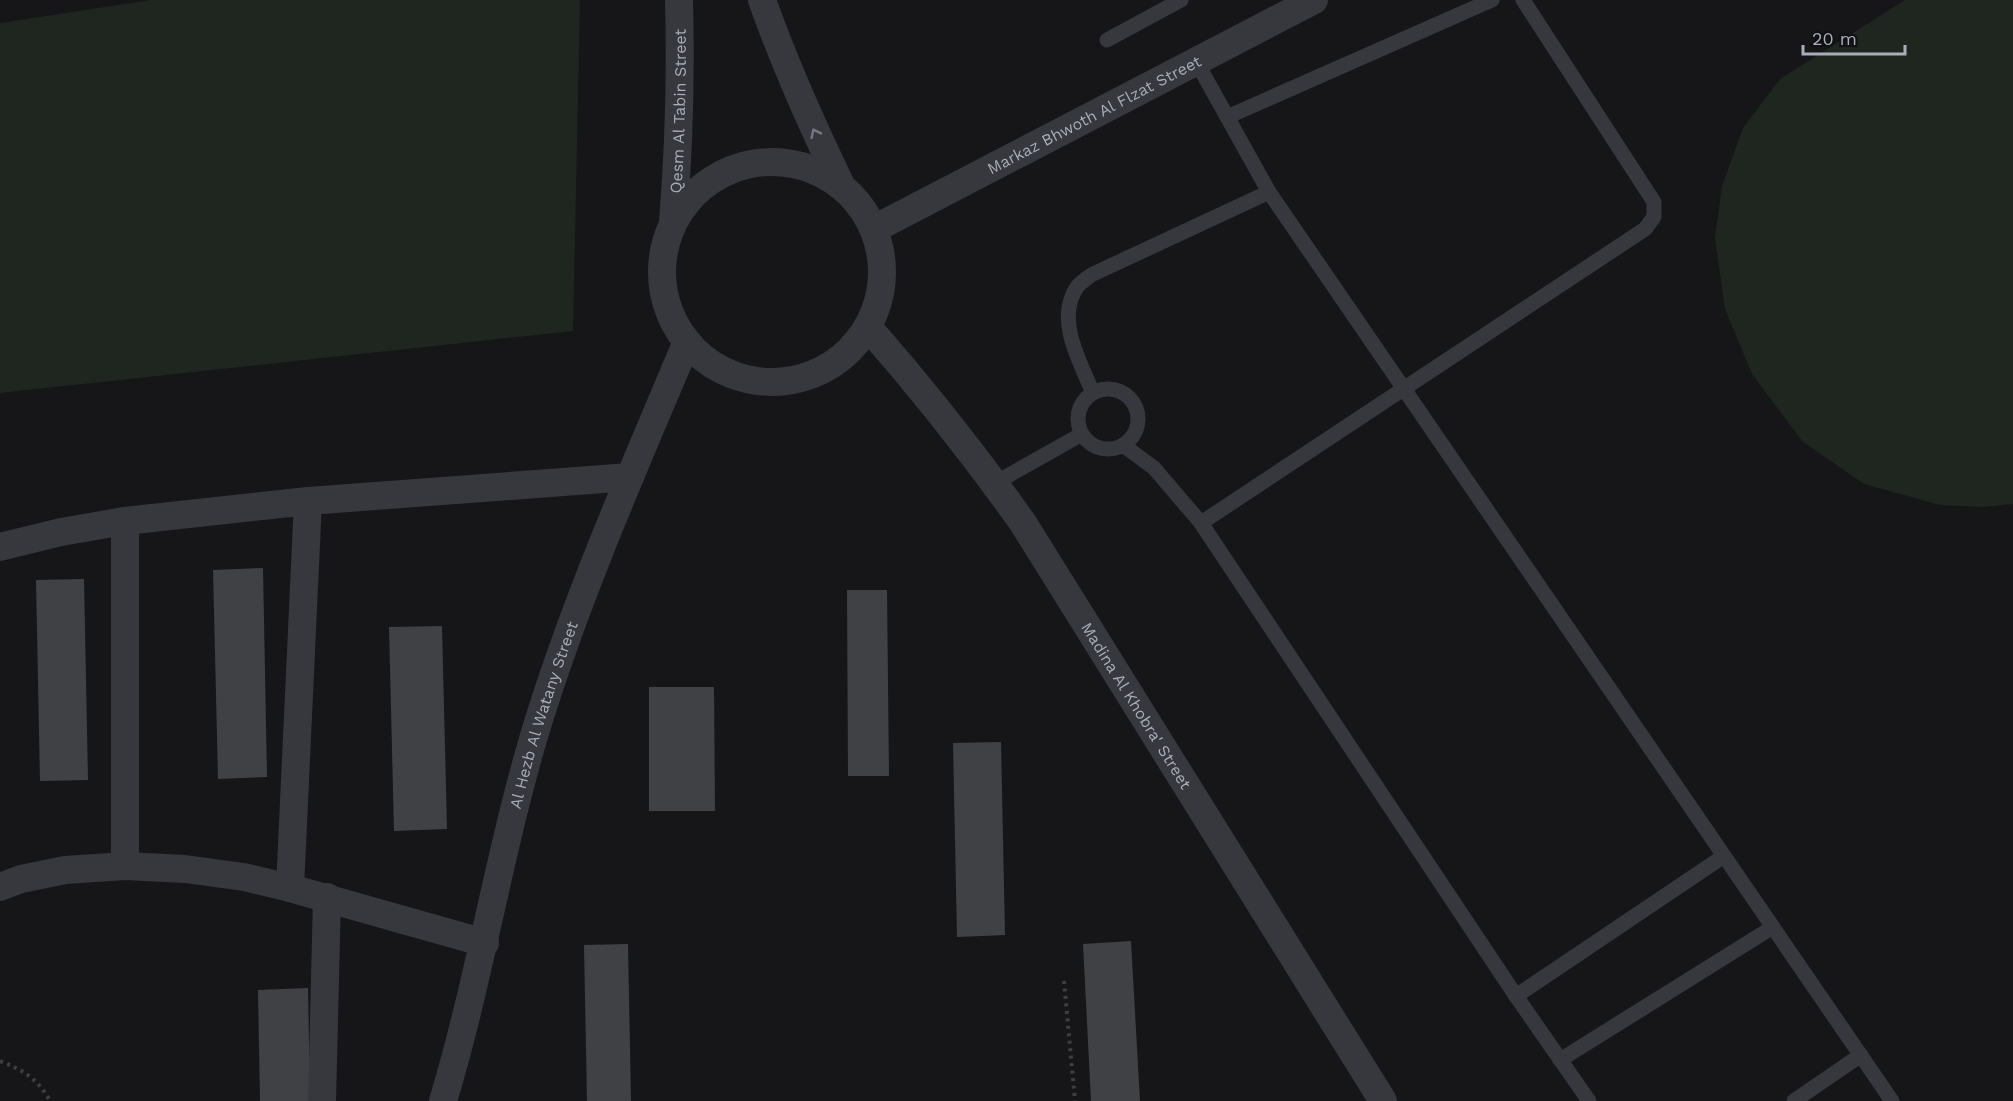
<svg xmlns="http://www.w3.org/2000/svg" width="2013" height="1101" font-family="'Work Sans',sans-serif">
<rect width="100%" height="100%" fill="#161618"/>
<!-- pitch -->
<g fill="#1e261f">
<path d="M151 0H580L573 331 0 393V23Z"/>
<path d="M1905 0H2013V504L1983 507 1940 505 1864 484 1802 441 1752 374 1725 309 1715 238 1722 186 1743 128 1780 79Z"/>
</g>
<!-- building -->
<g fill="#404145">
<path d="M263 568 267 777 218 779 213 570Z"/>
<path d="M84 579 88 780 40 781 36 580Z"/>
<path d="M847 590H887L889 776H848Z"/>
<path d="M442 626 447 829 394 831 389 627Z"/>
<path d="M649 687H714L715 811H649Z"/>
<path d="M1001 742 1005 935 957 937 953 743Z"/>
<path d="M1131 941 1140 1101H1091L1083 944Z"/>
<path d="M628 944 631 1101H587L584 945Z"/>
<path d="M308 988 310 1101H260L258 990Z"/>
</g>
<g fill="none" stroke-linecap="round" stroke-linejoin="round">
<!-- path -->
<g stroke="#3d3f44" stroke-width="4" stroke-dasharray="3 4.5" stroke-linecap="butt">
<path d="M1064 981 1075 1101"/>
<path d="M0 1061C23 1070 38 1079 50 1101"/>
</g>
<!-- lane -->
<g stroke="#37383d" stroke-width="15">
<path d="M1107 40 1181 0"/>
<path d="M1196 61 1269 192 1892 1101"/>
<path d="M1227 117 1492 0"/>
<circle cx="1108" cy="419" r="30"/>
<path d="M1093 393C1080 362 1055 319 1077 287 1080 283 1086 279 1091 275L1269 192"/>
<path d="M1123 445 1154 468 1201 523 1516 996 1589 1101"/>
<path d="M995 483 1082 434"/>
<path d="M1201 523 1645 229 1654 217V202L1523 0"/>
<path d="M1516 996 1724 856"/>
<path d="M1560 1060 1773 927"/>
<path d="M1794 1101 1861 1055"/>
</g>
<!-- street -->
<g stroke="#37383d" stroke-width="28">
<path d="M762 0C785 65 811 123 841 185"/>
<circle cx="772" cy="272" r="110"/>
<path id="s1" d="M673 222C679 148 681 74 679 0"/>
<path id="s2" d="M874 229 1314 0"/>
<path id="s3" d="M868 327C924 391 974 454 1023 523L1383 1101"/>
<path d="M125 521V866"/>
<path d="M0 547 61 532 125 521 308 501 630 477"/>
<path d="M0 887 21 879 65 870 125 866 185 869 244 877 290 888 485 943"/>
<path d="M290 888 308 501"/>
<path d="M322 1101 327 897"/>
<path id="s4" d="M443 1101C482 972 501 838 542 710 582 585 635 465 686 344"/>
</g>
</g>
<!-- one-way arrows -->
<defs><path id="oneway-chevron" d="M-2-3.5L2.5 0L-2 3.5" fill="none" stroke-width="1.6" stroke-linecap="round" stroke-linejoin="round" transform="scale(1.5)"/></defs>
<use stroke="#757881" href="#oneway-chevron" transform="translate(815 133) rotate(-116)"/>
<g text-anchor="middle" stroke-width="4.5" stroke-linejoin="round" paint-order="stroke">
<!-- street labels -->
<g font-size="16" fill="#a8adb8" stroke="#111113">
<text dy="6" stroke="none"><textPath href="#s1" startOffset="111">Qesm Al Tabin Street</textPath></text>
<text dy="6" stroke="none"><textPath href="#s2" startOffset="248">Markaz Bhwoth Al Flzat Street</textPath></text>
<text dy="6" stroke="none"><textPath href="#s3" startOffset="465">Madina Al Khobra' Street</textPath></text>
<text dy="6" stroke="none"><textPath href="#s4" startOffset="399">Al Hezb Al Watany Street</textPath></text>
</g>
</g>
<!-- scale -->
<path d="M1803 45v9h102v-9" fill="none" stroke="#a8adb8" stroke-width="3"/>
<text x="1812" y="45" font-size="18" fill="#a8adb8" stroke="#111113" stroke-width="4.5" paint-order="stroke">20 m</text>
</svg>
